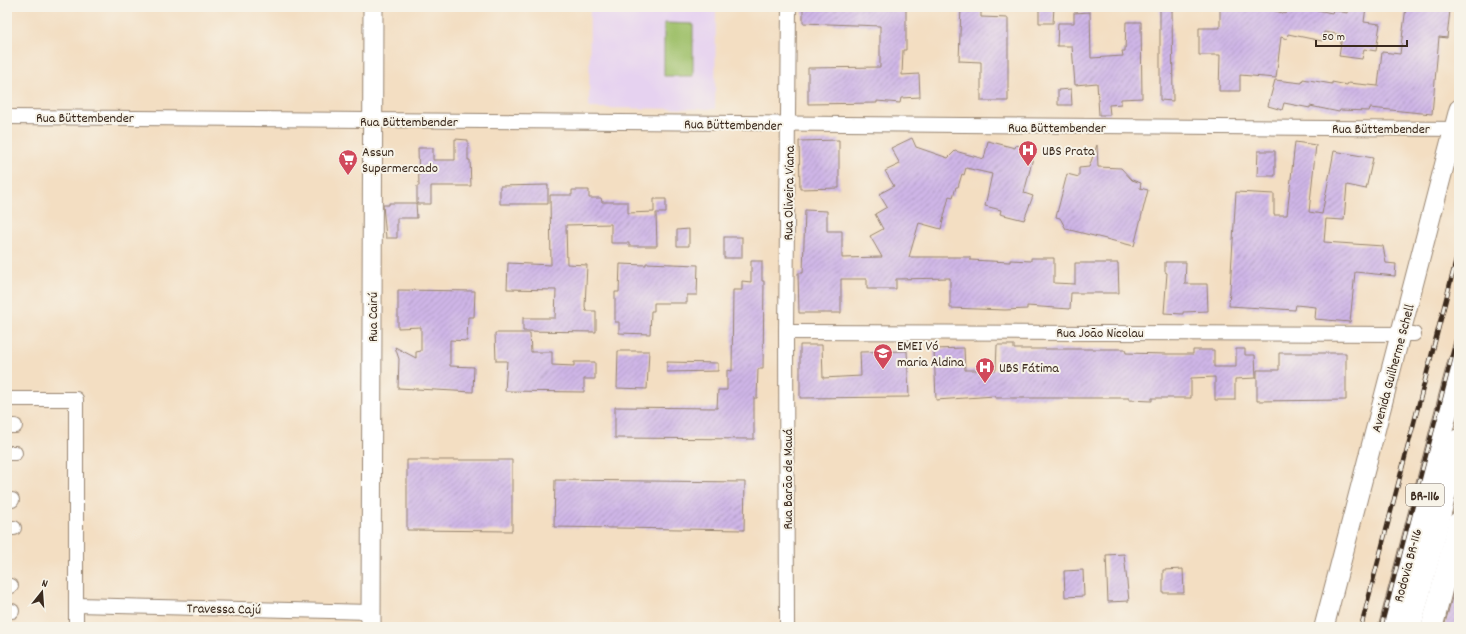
<svg xmlns="http://www.w3.org/2000/svg" width="1466" height="634" font-family="Dekko,sans-serif">
<defs>
<pattern id="building-hatch" width="6" height="6" patternUnits="userSpaceOnUse"><rect width="6" height="6" fill="#cfb6e7"/><path d="M-1 1l2-2M0 6l6-6M5 7l2-2" fill="none" stroke="#a994bb"/></pattern>
</defs>
<rect width="100%" height="100%" fill="#f7f3e8"/>
<filter id="ink" filterUnits="userSpaceOnUse"><feTurbulence type="fractalNoise" baseFrequency=".025" numOctaves="2"/><feDisplacementMap in="SourceGraphic" scale="8" xChannelSelector="R" yChannelSelector="G"/><feConvolveMatrix kernelMatrix="1 2 1 2 8 2 1 2 1" color-interpolation-filters="sRGB"/></filter>
<filter id="wash" filterUnits="userSpaceOnUse"><feTurbulence type="fractalNoise" baseFrequency=".012" numOctaves="4" result="noise"/><feDisplacementMap in="SourceGraphic" scale="16" xChannelSelector="R" yChannelSelector="G"/><feGaussianBlur stdDeviation="0.9" result="paint"/><feColorMatrix in="noise" values="0 0 0 0 0 0 0 0 0 0 0 0 0 0 0 0 0 1.4 0 .05"/><feComposite in="paint" operator="in"/></filter>
<g filter="url(#wash)">
<rect width="100%" height="100%" fill="#f3dec2"/>
<!-- built -->
<path fill="#e6d2f0" d="M590 7H716L715 109 589 108Z"/>
<!-- green -->
<path fill="#9dbf68" stroke="#6c7443" d="M664 23 693 24V76H664Z"/>
<g id="blocks">
<!-- building -->
<g fill="url(#building-hatch)">
<path d="M803 7H906V50H903L902 75 919 74 920 97 901 98 900 103 877 101V103L808 104V68L880 67V26L803 23Z"/>
<path d="M961 7H981V17L1008 18V101H981V62L959 61Z"/>
<path d="M1039 7H1054L1053 23H1039Z"/>
<path d="M1160 7H1172L1173 101 1160 100Z"/>
<path d="M1220 7 1265 8 1286 14 1288 7H1303L1332 13 1333 10 1347 13 1348 7H1366L1364 22 1380 24 1376 51 1364 49 1362 59 1339 56 1342 35 1324 32 1322 41 1288 34 1287 39 1281 37 1276 78 1240 75V91H1219L1220 55H1199V28H1220Z"/>
<path d="M1406 7 1450 10 1447 38 1439 37 1432 114 1370 108 1369 111 1340 110 1339 112 1310 106V108L1284 103 1282 110 1268 106 1275 80 1302 83 1303 79 1332 84V82L1347 85 1348 83 1378 86 1382 52 1400 54Z"/>
<path d="M1090 12 1091 58 1123 56 1122 51H1125L1126 22H1141L1142 98 1121 99V104L1109 105 1110 115H1099L1097 83 1075 85 1072 46H1057L1058 23H1074V13Z"/>
<path d="M1071 89 1072 105H1058V90Z"/>
<path d="M912 138 916 147 948 158 955 151 984 159 988 141 1015 148 1016 145 1035 150 1024 193 1033 196 1024 220 1000 214 1001 210 985 206 992 174 966 168 964 175 962 174 958 187H956L953 197 949 196 941 229 919 223 909 257H970V260L1010 262V260L1031 261V258H1054V283L1075 284V263H1118L1119 293H1071L1070 309 1027 306V309L1005 310 950 308V278L896 279V289H867V279H841V313H799L798 273H803L805 210 827 211V231H842V258L882 257 870 236 883 229 875 214 887 207 879 194 894 186 885 171 900 164 891 148Z"/>
<path d="M455 139 468 140V160H470L471 186H431V204H417V186H419L418 148H433V160H455Z"/>
<path d="M839 140V188L800 189 799 141Z"/>
<path d="M1295 142 1316 145 1309 212 1322 214 1334 151 1373 158 1366 189 1347 185 1344 220 1326 219 1324 242 1383 246 1386 263 1396 264 1395 276 1355 272 1350 322 1315 319 1316 307 1296 305 1295 310 1229 306 1236 192 1274 194V215H1287Z"/>
<path d="M1097 145 1098 167 1121 168 1132 180 1141 183 1140 188 1148 190 1134 246 1066 229 1060 218 1056 217 1067 174 1079 177V168L1089 167Z"/>
<path d="M1258 151H1275V176H1257Z"/>
<path d="M548 185V204H500V186Z"/>
<path d="M572 190H589V198H601L602 202H628V213L654 212V199H666V213H656L657 246H629V243H611V224L566 225 567 264 587 265 585 306 586 311H596V332L523 331V318H555L556 290 507 289 508 263 551 265 550 195H572Z"/>
<path d="M389 203H416L417 218H397V238H386L383 205H389Z"/>
<path d="M689 229V246H677V230Z"/>
<rect x="724" y="237" width="18" height="21"/>
<path d="M751 261H762V281H764L763 369H758L757 398H754V439L615 438V407L717 408 718 390H727V370L732 371 733 290H742V281L751 282Z"/>
<path d="M1165 262H1186L1185 284H1207L1208 311 1183 312V314L1164 313 1167 273 1165 272Z"/>
<path d="M646 263 698 265 697 295H687V303H654V311H651L650 334 619 333V322H615V292H619L620 264 646 265Z"/>
<path d="M398 290 475 291 474 317H468L467 341 450 340V366L474 367 473 392 398 388 399 359 395 347 416 358V352L421 351V327L398 328Z"/>
<path d="M495 333H530L531 352H552V365L574 366V362H595V379H584V392L505 391 507 361H496Z"/>
<path d="M800 345H822L823 378 861 376 860 352 907 351 909 397 800 398Z"/>
<path d="M997 345H1014V349H1125L1126 353 1166 354H1193V350H1214V367H1236V349H1245V355H1255L1256 378 1235 379V400H1215V377L1191 378V398H1152V401L1129 400V398H995V396L936 400 934 349 964 348 965 370H996Z"/>
<path d="M618 351H649L647 389 617 388Z"/>
<path d="M1279 353H1346V400L1257 401V370H1279Z"/>
<path d="M667 362 718 363V371L667 372Z"/>
<path d="M407 460H512V531L407 530Z"/>
<path d="M555 480 745 482 744 530 554 527Z"/>
<path d="M1124 554 1129 601 1108 602 1106 555Z"/>
<path d="M1183 569 1184 593H1163V570Z"/>
<path d="M1083 570 1084 596 1065 597 1064 571Z"/>
<path d="M1454 590 1459 591V627H1444Z"/>
</g>
</g>
</g>
<g filter="url(#ink)">
<use href="#blocks" fill-opacity="0" stroke="#978470" stroke-width="1"/>
<g fill="none" stroke-linecap="round" stroke-linejoin="round">
<defs>
<g id="street">
<path d="M7 117 1459 129"/>
<path d="M786 332 1414 334"/>
<path d="M7 399H76V627"/>
<path d="M7 426H15"/>
<path d="M7 453H15"/>
<path d="M7 500H12"/>
<path d="M7 528H14"/>
<path d="M1444 579 1459 583"/>
<path d="M7 586H11"/>
<path d="M76 605 371 612"/>
<path d="M7 611H12"/>
<path d="M787 627 786 332 789 7"/>
</g>
<g id="secondary">
<path d="M371 627 373 7"/>
<path d="M1324 627 1459 109"/>
</g>
<path id="primary" d="M1432 627 1459 522"/>
<g id="highway">
<path d="M1390 627 1459 363"/>
<path d="M1410 627 1459 440"/>
</g>
</defs>
<!-- street casing -->
<use href="#street" stroke="#978470" stroke-width="16"/>
<!-- secondary casing -->
<use href="#secondary" stroke="#978470" stroke-width="21"/>
<!-- primary casing -->
<use href="#primary" stroke="#978470" stroke-width="23"/>
<!-- highway casing -->
<use href="#highway" stroke="#978470" stroke-width="24"/>
<!-- street -->
<use href="#street" stroke="#fff" stroke-width="14"/>
<!-- secondary -->
<use href="#secondary" stroke="#fff" stroke-width="19"/>
<!-- primary -->
<use href="#primary" stroke="#fff" stroke-width="21"/>
<!-- highway -->
<use href="#highway" stroke="#fff" stroke-width="22"/>
<defs>
<g id="rail">
<path d="M1361 627 1459 249"/>
<path d="M1381 627 1459 329"/>
</g>
</defs>
<!-- rail casing -->
<use href="#rail" stroke="#3b2a1e" stroke-width="4.5"/>
<!-- rail -->
<use href="#rail" stroke="#f7f3e8" stroke-width="3" stroke-dasharray="9" stroke-linecap="butt"/>
</g>
</g>
<!-- icons -->
<defs>
<symbol id="hospital-pin" viewBox="-11 -11 22 30"><path d="M0 17L-7.5 6A9.5 9.5 0 1 1 7.5 6Z" fill="#d1495b" stroke="#f7f3e8"/><path d="M-5-5h3v3.5h4V-5h3V5h-3V1.5h-4V5h-3Z" fill="#fff"/></symbol>
<symbol id="supermarket-pin" viewBox="-11 -11 22 30"><path d="M0 17L-7.5 6A9.5 9.5 0 1 1 7.5 6Z" fill="#d1495b" stroke="#f7f3e8"/><path d="M-6-5.5h2.5l.6 2H6L4.5 2H-2.5L-4.4-4H-6ZM-1.5 3.2a1.3 1.3 0 1 0 .1 0ZM3 3.2a1.3 1.3 0 1 0 .1 0Z" fill="#fff"/></symbol>
<symbol id="school-pin" viewBox="-11 -11 22 30"><path d="M0 17L-7.5 6A9.5 9.5 0 1 1 7.5 6Z" fill="#d1495b" stroke="#f7f3e8"/><path d="M0-5L7-2L0 1L-7-2ZM-4 1L0 2.5L4 1V4Q0 6-4 4Z" fill="#fff"/></symbol>
</defs>
<g fill-rule="evenodd">
<use href="#hospital-pin" x="1017" y="139" width="22" height="30"/>
<use href="#supermarket-pin" x="337" y="148" width="22" height="30"/>
<use href="#school-pin" x="872" y="342" width="22" height="30"/>
<use href="#hospital-pin" x="974" y="356" width="22" height="30"/>
</g>
<g text-anchor="middle" stroke-width="4" stroke-linejoin="round" paint-order="stroke">
<!-- shield labels -->
<rect fill="#f7f3e8" stroke="#73665b" stroke-width="1" x="1406" y="484" width="38" height="22" rx="3"/>
<g font-size="13" font-weight="bold" fill="#3b2a1e">
<text x="1425" y="500">BR-116</text>
</g>
<!-- street labels -->
<g font-size="14" fill="#3b2a1e" stroke="#f7f3e8">
<text x="85" y="122">Rua Büttembender</text>
<text x="409" y="126">Rua Büttembender</text>
<text transform="translate(733 124) rotate(1)" y="5">Rua Büttembender</text>
<text x="1057" y="132">Rua Büttembender</text>
<text x="1381" y="133">Rua Büttembender</text>
<text transform="translate(788 193) rotate(-89)" y="5">Rua Oliveira Viana</text>
<text transform="translate(372 317) rotate(-90)" y="5">Rua Cairú</text>
<text x="1100" y="337">Rua João Nicolau</text>
<text transform="translate(1392 368) rotate(-75)" y="5">Avenida Guilherme Schell</text>
<text transform="translate(787 479) rotate(-90)" y="5">Rua Barão de Mauá</text>
<text transform="translate(1407 565) rotate(-75)" y="5">Rodovia BR-116</text>
<text transform="translate(224 608) rotate(1)" y="5">Travessa Cajú</text>
</g>
<!-- poi labels -->
<g font-size="14" fill="#3b2a1e" stroke="#f7f3e8" text-anchor="start">
<text x="1042" y="155">UBS Prata</text>
<text x="362" y="156">Assun<tspan x="362" dy="16">Supermercado</tspan></text>
<text x="897" y="350">EMEI Vó<tspan x="897" dy="16">maria Aldina</tspan></text>
<text x="999" y="372">UBS Fátima</text>
</g>
</g>
<!-- margin -->
<rect width="1466" height="634" fill="none" stroke="#f7f3e8" stroke-width="24"/>
<!-- north arrow -->
<g transform="translate(42 592) rotate(17)" stroke="#f7f3e8" stroke-width="3" paint-order="stroke">
<path d="M0-3L7 15L0 10L-7 15Z" fill="#3b2a1e"/>
<text y="-6" font-size="11" font-weight="bold" text-anchor="middle" fill="#3b2a1e">N</text>
</g>
<!-- scale -->
<path d="M1316 40v6h91v-6" fill="none" stroke="#3b2a1e" stroke-width="2"/>
<text x="1322" y="40" font-size="12" fill="#3b2a1e" stroke="#f7f3e8" stroke-width="3" paint-order="stroke">50 m</text>
</svg>
